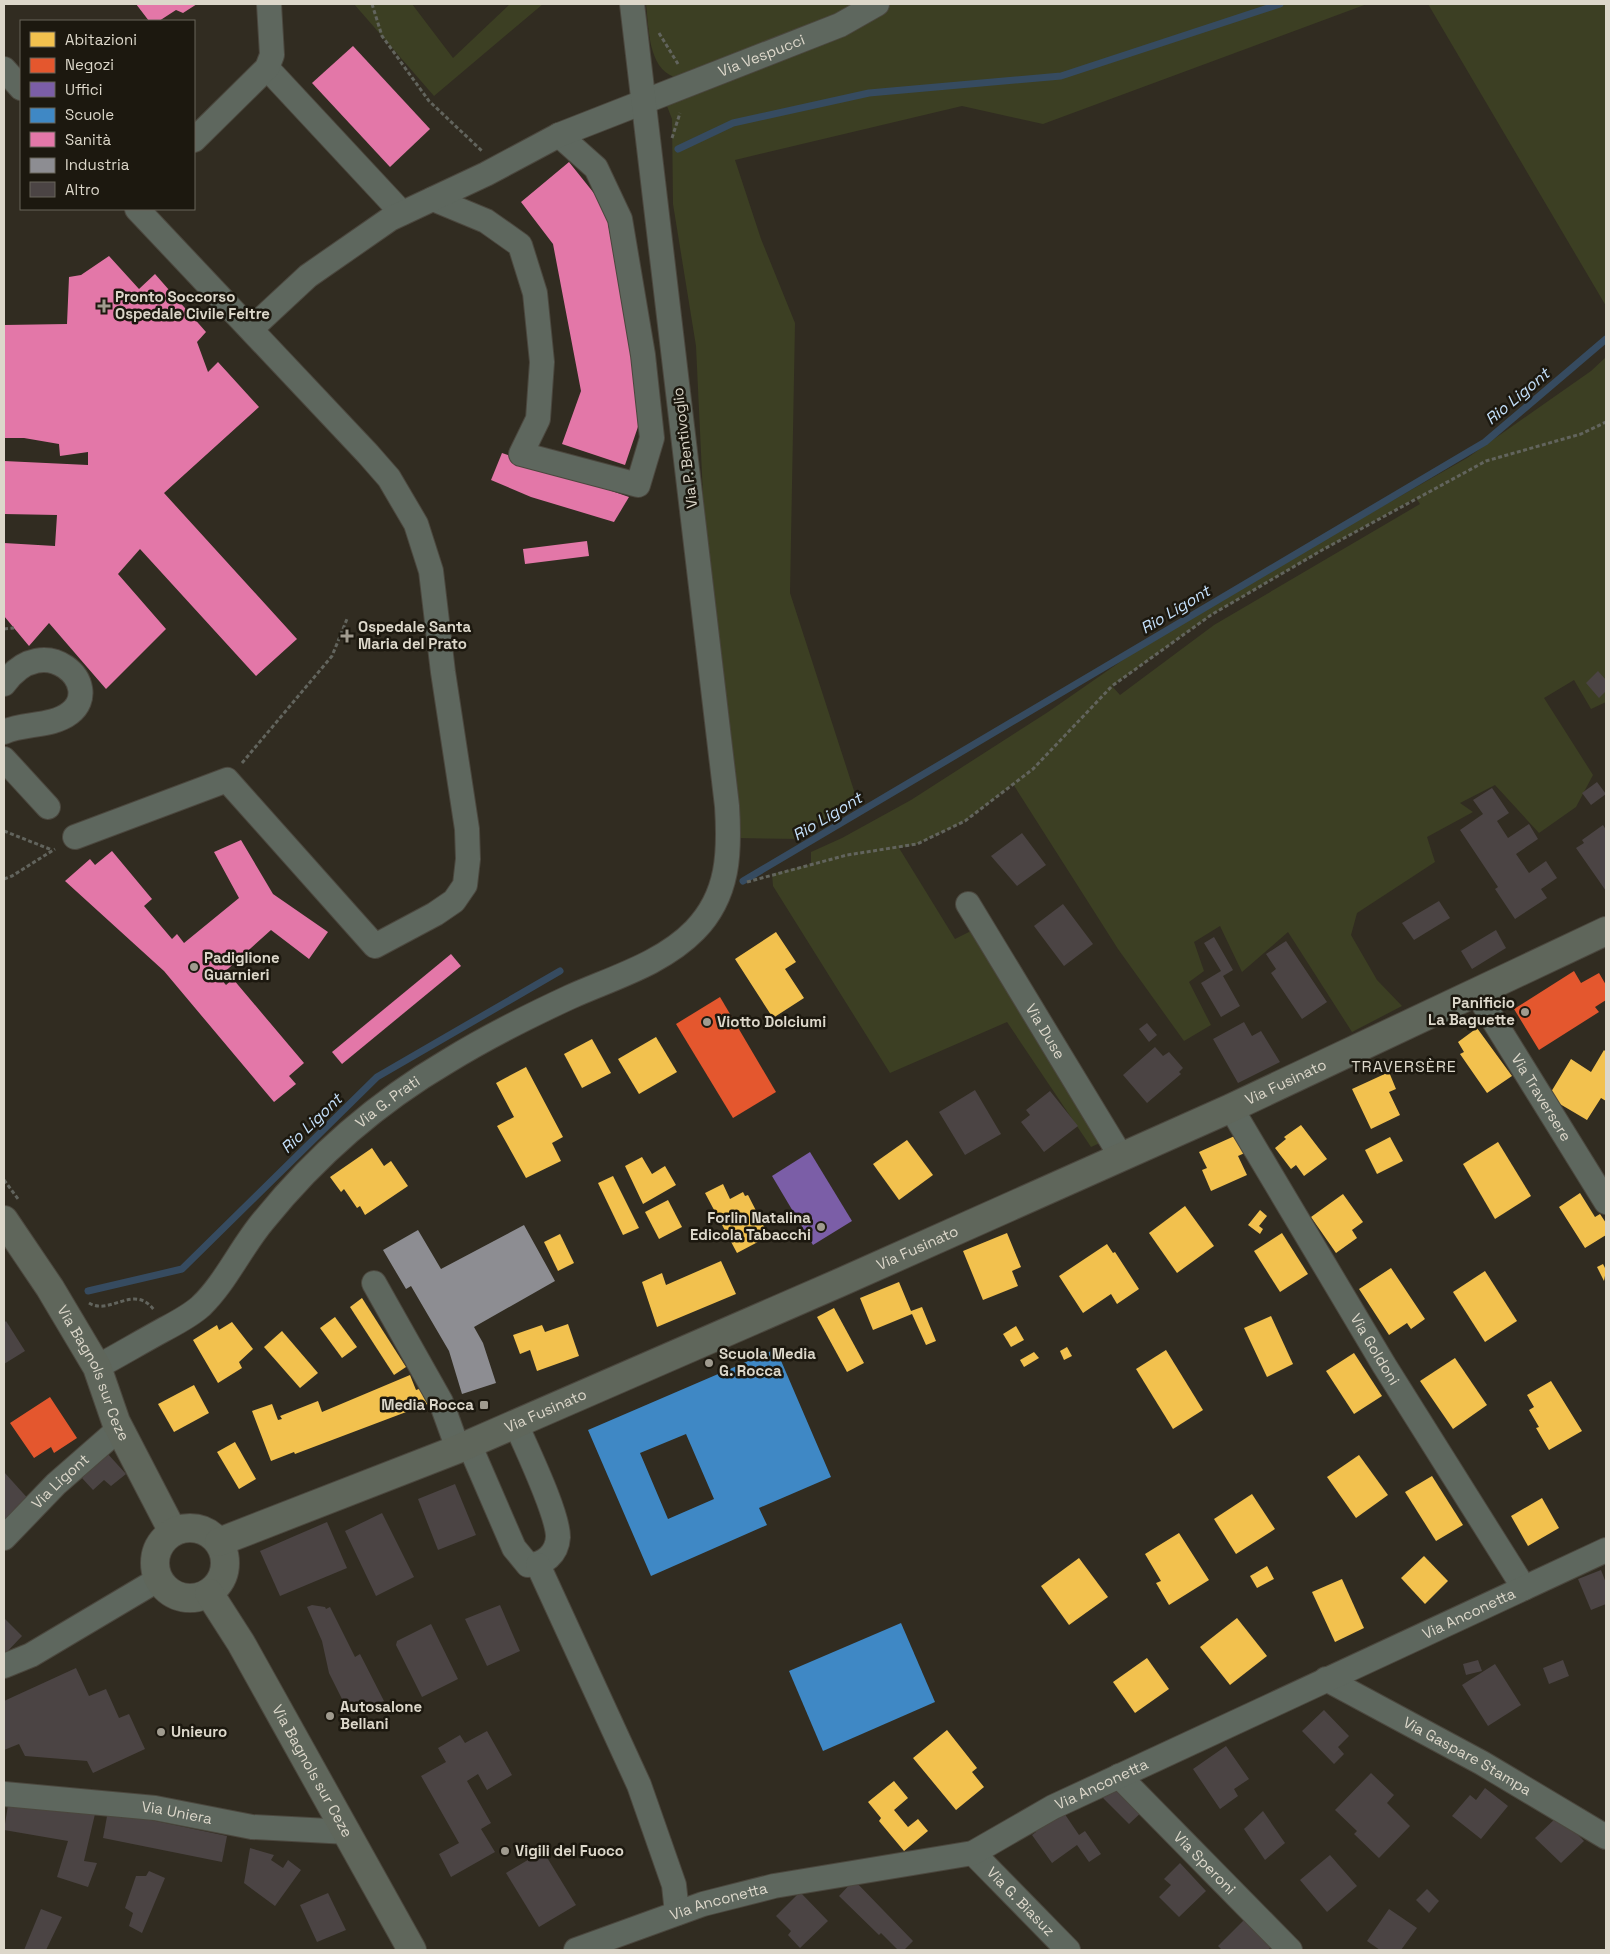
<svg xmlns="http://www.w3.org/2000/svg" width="1610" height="1954" font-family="'Space Grotesk',sans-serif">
<rect width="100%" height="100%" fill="#312c21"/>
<!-- green -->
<g fill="#3c3f23" fill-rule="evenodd">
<path d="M354 4H412L453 58 510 4H543L434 96Z"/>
<path d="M646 4H851L854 9 877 4H1367L1043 124 962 106 735 160 761 239 795 323 790 593 858 803 805 829 803 839 737 838 705 538 696 346 673 204 672 119 662 93 674 77C648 67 649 29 646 4Z"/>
<path d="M1428 4H1606V306Z"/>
<path d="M1606 357V702L1591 709 1574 680 1544 698 1593 775 1576 807 1539 833 1495 785 1460 803 1473 812 1427 837 1435 862 1357 913 1351 935 1377 980 1402 1006 1352 1032 1288 932 1242 972 1220 926 1194 942 1204 971 1189 982 1211 1025 1184 1041 1118 949 1013 784 965 821 917 844 899 848 955 939 975 929 1100 1143 1091 1147 1007 1022 890 1073 773 886 772 874 811 864V852L842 838 911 800 1048 712 1169 628 1467 458 1591 371ZM1416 498 1420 504 1214 625 1120 695 1112 686 1211 615 1324 549Z"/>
</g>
<!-- homes -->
<g fill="#f2c14e">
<path d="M776 932 796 962 785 969 804 998 773 1018 735 959Z"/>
<path d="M1477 1028 1512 1076 1487 1093 1460 1054 1464 1052 1458 1042Z"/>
<path d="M656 1037 677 1072 639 1094 618 1059Z"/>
<path d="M592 1039 611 1073 582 1088 564 1054Z"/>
<path d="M1604 1050 1606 1052V1101L1601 1098 1587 1120 1548 1097 1571 1059 1591 1072Z"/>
<path d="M526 1067 563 1137 552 1143 561 1161 526 1178 497 1126 514 1117 496 1083Z"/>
<path d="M1389 1072 1396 1089 1389 1092 1400 1115 1371 1129 1352 1089Z"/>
<path d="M1301 1125 1327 1159 1304 1176 1296 1165 1291 1169 1275 1148 1286 1139 1284 1137Z"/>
<path d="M1239 1134 1247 1152 1238 1156 1247 1175 1211 1191 1202 1170 1207 1168 1199 1152Z"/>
<path d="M1390 1137 1403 1161 1377 1174 1365 1150Z"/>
<path d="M907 1140 933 1175 899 1200 873 1164Z"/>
<path d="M1498 1142 1531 1196 1495 1219 1463 1164Z"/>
<path d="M372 1148 384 1166 391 1161 408 1186 365 1215 360 1206 357 1208 344 1189 341 1192 330 1177Z"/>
<path d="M642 1157 652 1174 665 1166 676 1185 643 1204 625 1166Z"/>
<path d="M613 1176 639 1228 623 1235 598 1183Z"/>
<path d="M723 1184 730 1199 743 1192 745 1196 748 1195 769 1236 737 1253 705 1193Z"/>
<path d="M1580 1193 1595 1217 1600 1214 1606 1223V1235L1585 1248 1559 1207Z"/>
<path d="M1343 1194 1363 1222 1352 1230 1357 1238 1336 1253 1311 1217Z"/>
<path d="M668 1200 682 1227 659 1239 645 1212Z"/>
<path d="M1185 1206 1214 1246 1177 1273 1149 1233Z"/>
<path d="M1260 1210 1267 1216 1259 1226 1263 1229 1260 1234 1248 1225Z"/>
<path d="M1007 1233 1021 1267 1012 1271 1018 1286 983 1300 963 1251Z"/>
<path d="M1282 1233 1308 1274 1280 1292 1254 1251Z"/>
<path d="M560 1234 574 1263 558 1271 544 1242Z"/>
<path d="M1107 1244 1113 1253 1115 1252 1139 1289 1117 1304 1111 1294 1083 1313 1059 1276Z"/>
<path d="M721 1261 736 1294 657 1327 642 1282 662 1273 666 1285Z"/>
<path d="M1603 1264 1606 1270 1604 1281 1597 1267Z"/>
<path d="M1391 1268 1425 1319 1411 1329 1407 1323 1389 1335 1359 1289Z"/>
<path d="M1485 1271 1517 1321 1485 1342 1453 1292Z"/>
<path d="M899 1282 911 1311 922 1307 936 1341 926 1345 912 1314 873 1330 860 1298Z"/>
<path d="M362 1298 406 1367 394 1375 350 1307Z"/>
<path d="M834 1308 864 1363 847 1372 817 1317Z"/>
<path d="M1271 1316 1293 1364 1267 1377 1244 1328Z"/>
<path d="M335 1317 357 1347 342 1358 320 1328Z"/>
<path d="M232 1322 253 1349 239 1362 242 1368 218 1383 193 1340 217 1325 219 1330Z"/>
<path d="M568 1324 579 1356 537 1371 530 1350 520 1354 513 1335 542 1325 545 1332Z"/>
<path d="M1016 1326 1024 1340 1011 1347 1003 1334Z"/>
<path d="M282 1331 318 1373 300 1388 264 1347Z"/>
<path d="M1067 1347 1072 1356 1064 1360 1060 1351Z"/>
<path d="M1166 1350 1203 1410 1173 1429 1136 1369Z"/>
<path d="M1034 1352 1039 1358 1024 1367 1020 1360Z"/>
<path d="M1354 1353 1382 1396 1354 1414 1326 1371Z"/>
<path d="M1455 1358 1487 1405 1453 1429 1420 1381Z"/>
<path d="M410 1375 416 1390 425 1387 430 1403 295 1454 294 1452 271 1461 252 1411 272 1404 278 1420 282 1419 280 1416 318 1401 322 1412Z"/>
<path d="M1551 1381 1582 1431 1549 1450 1536 1428 1539 1427 1529 1410 1534 1407 1527 1395Z"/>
<path d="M194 1385 209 1413 174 1432 158 1404Z"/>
<path d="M235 1442 256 1479 239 1489 217 1452Z"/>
<path d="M1359 1455 1388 1495 1356 1518 1327 1477Z"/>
<path d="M1432 1476 1463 1525 1436 1541 1405 1492Z"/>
<path d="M1252 1494 1275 1529 1236 1554 1214 1519Z"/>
<path d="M1542 1498 1559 1528 1528 1546 1511 1516Z"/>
<path d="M1179 1533 1209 1580 1169 1605 1156 1583 1161 1581 1145 1554Z"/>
<path d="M1424 1556 1448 1581 1425 1604 1401 1578Z"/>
<path d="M1079 1558 1108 1597 1069 1625 1041 1586Z"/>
<path d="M1267 1566 1274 1579 1257 1588 1250 1576Z"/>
<path d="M1342 1579 1364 1628 1335 1642 1312 1592Z"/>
<path d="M1237 1618 1267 1656 1230 1685 1200 1647Z"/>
<path d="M1147 1658 1169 1689 1135 1713 1113 1682Z"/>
<path d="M947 1730 977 1768 972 1772 984 1787 956 1810 913 1758Z"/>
<path d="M894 1781 908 1798 894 1810 908 1827 918 1819 928 1831 904 1851 879 1821 881 1818 868 1802Z"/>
</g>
<!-- shops -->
<g fill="#e4572e">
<path d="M1574 971 1581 983 1599 973 1606 985V1000L1595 1007 1599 1012 1539 1050 1514 1009Z"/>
<path d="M720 997 776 1092 733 1118 676 1024Z"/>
<path d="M50 1397 77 1438 54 1453 51 1447 34 1458 10 1423Z"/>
</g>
<!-- offices -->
<path fill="#7b5ea7" d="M810 1152 852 1221 813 1245 772 1176Z"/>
<!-- schools -->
<g fill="#3f88c5" fill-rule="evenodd">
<path d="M776 1349 831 1477 759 1508 767 1525 651 1576 588 1430ZM686 1434 714 1499 668 1519 640 1453Z"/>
<path d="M901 1623 935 1702 823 1751 789 1671Z"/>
</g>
<!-- health -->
<g fill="#e377a8">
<path d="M136 4H197L183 13 176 10 159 21H149Z"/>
<path d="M353 46 430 129 390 167 312 83Z"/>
<path d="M569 162 605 207 643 412 625 465 562 444 581 391 553 244 521 202Z"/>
<path d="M109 256 139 289 155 274 206 332 197 342 208 372 218 362 259 407 164 493 297 639 256 676 140 549 118 574 166 629 106 689 49 623 29 646 4 616V543L55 546 57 515 4 514V461L88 465V452L60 456 59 444 24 438H4V325L67 324 69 277 81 275Z"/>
<path d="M502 453 629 497 614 522 531 497 491 480Z"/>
<path d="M587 541 589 556 525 564 523 549Z"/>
<path d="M241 840 273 894 328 932 309 959 271 930 219 977 226 985 233 979 304 1063 289 1076 296 1084 274 1102 164 971 65 881 90 859 95 865 112 851 152 899 144 906 172 939 177 934 184 943 239 898 214 852Z"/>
<path d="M451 954 461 966 342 1064 332 1052Z"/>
</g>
<!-- industry -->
<path fill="#8d8d92" d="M524 1225 555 1281 474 1327 483 1343 496 1383 462 1394 449 1351 411 1286 406 1289 383 1250 418 1230 441 1269Z"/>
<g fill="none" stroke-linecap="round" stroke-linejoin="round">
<!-- stream -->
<g stroke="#364b60" stroke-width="7">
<path d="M678 149 733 123 869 93 1061 76 1280 4"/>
<path d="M743 881 1485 442 1606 339"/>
<path d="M88 1291 182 1269 377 1077 560 971"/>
</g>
</g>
<!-- building -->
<g fill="#4b4444">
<path d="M1598 671 1606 680V691L1599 698 1586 683Z"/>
<path d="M1597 782 1606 794 1591 805 1582 793Z"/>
<path d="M1492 788 1509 813 1497 821 1508 838 1529 824 1538 839 1516 854 1529 873 1546 861 1557 878 1541 889 1547 898 1515 919 1495 889 1498 887 1460 830 1483 814 1473 800Z"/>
<path d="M1603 825 1606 830V891L1576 848 1584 843 1582 840Z"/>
<path d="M1022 833 1046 865 1017 886 991 856Z"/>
<path d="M1439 901 1450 918 1414 940 1402 923Z"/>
<path d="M1063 904 1093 944 1064 966 1034 926Z"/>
<path d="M1496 930 1506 948 1472 969 1461 951Z"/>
<path d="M1214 937 1233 970 1223 976 1240 1006 1221 1017 1201 983 1221 971 1204 943Z"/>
<path d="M1286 941 1327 1002 1302 1019 1271 973 1276 969 1266 954Z"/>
<path d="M1244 1022 1252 1036 1261 1031 1280 1062 1238 1083 1213 1039Z"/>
<path d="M1147 1023 1157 1035 1149 1042 1139 1029Z"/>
<path d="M1155 1047 1163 1056 1169 1052 1183 1068 1179 1072 1181 1074 1147 1103 1123 1075Z"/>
<path d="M975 1090 1001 1134 965 1155 939 1112Z"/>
<path d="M1050 1091 1078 1126 1044 1152 1021 1122 1030 1115 1026 1110Z"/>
<path d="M6 1321 25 1351 4 1364V1323Z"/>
<path d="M107 1453 126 1474 111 1486 104 1480 93 1490 82 1478Z"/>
<path d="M4 1472 31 1502 7 1524 4 1520Z"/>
<path d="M455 1484 476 1535 438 1550 418 1499Z"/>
<path d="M382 1513 414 1577 376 1596 345 1531Z"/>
<path d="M327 1522 347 1568 280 1596 260 1551Z"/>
<path d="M1601 1570 1606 1583V1604L1591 1610 1578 1579Z"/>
<path d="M312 1605 325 1607 326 1609 330 1607 355 1657 360 1654 384 1701 348 1711 329 1673 322 1641 307 1607Z"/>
<path d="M500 1605 520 1651 487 1666 465 1619Z"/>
<path d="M4 1618 22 1636 4 1655Z"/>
<path d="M431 1624 458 1679 422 1697 396 1645 397 1641Z"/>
<path d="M1478 1660 1482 1671 1466 1675 1463 1664Z"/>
<path d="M1563 1660 1569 1676 1549 1684 1543 1668Z"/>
<path d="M1495 1664 1521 1705 1488 1726 1462 1685Z"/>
<path d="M76 1668 89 1696 106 1689 119 1718 129 1714 145 1749 93 1773 87 1761 25 1756 19 1744 4 1750V1701Z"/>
<path d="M1324 1710 1349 1736 1338 1747 1344 1754 1334 1764 1302 1731Z"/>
<path d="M487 1731 512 1775 487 1790 478 1774 467 1781 491 1823 481 1829 495 1852 451 1877 439 1854 459 1843 421 1776 446 1762 438 1748 460 1735 465 1743Z"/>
<path d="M1226 1746 1249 1779 1234 1789 1238 1796 1220 1809 1193 1769Z"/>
<path d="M1371 1773 1394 1795 1387 1803 1410 1826 1379 1858 1354 1834 1357 1831 1335 1810Z"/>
<path d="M1127 1784 1146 1808 1129 1824 1102 1797Z"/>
<path d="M1485 1788 1508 1806 1481 1839 1452 1816 1470 1795 1476 1800Z"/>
<path d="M9 1799 95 1814 84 1861 97 1863 88 1887 57 1877 68 1841 4 1830Z"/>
<path d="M1062 1810 1079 1835 1085 1831 1101 1854 1089 1862 1077 1845 1052 1863 1032 1835 1036 1832 1034 1830Z"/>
<path d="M108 1811 227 1836 222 1862 103 1838Z"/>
<path d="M1263 1811 1285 1843 1265 1860 1244 1829Z"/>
<path d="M1559 1815 1584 1841 1561 1863 1535 1838Z"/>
<path d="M250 1848 274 1855 271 1860 283 1868 288 1860 301 1870 275 1906 244 1883Z"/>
<path d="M543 1851 576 1905 539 1927 506 1873Z"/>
<path d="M1330 1855 1357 1886 1327 1912 1300 1880Z"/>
<path d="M1180 1863 1206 1891 1179 1917 1159 1897 1171 1885 1164 1879Z"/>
<path d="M149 1871 165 1878 142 1933 129 1926 133 1913 125 1908 136 1876H146Z"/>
<path d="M854 1880 913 1941 904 1950H898L881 1933 879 1935 839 1896Z"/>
<path d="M1427 1889 1439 1901 1429 1913 1416 1900Z"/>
<path d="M800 1892 828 1921 800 1948 788 1935 791 1931 776 1916Z"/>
<path d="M328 1893 346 1930 317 1942 300 1905Z"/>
<path d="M41 1909 62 1917 46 1950H24Z"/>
<path d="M1389 1909 1417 1928 1401 1950H1380L1367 1941Z"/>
<path d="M1247 1917 1275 1943 1268 1950H1222L1218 1946Z"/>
</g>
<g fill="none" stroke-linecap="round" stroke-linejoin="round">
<defs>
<g id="minor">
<path d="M267 68 402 213"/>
<path d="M4 69 21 88"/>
<path d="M194 140 267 68 272 55 269 4"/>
<path d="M433 199 486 221 520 245 535 293 542 362 538 419 521 454 638 485 652 438 643 355 620 219 596 168 559 135"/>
<path id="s1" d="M251 329 308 276 390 219 486 174 559 135 840 25 877 4"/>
<path d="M4 684C45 627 105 686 70 713 52 727 24 723 4 732"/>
<path d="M4 759 48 807"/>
<path d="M75 837 227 780 375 946 435 914 454 901 465 885 468 859 467 829 443 672 431 571 416 524 389 478 368 454 137 209"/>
<path id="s2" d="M968 904 1122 1158"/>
<path id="s3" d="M1476 992 1606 1202"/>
<path id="s4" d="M1231 1108 1384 1365 1524 1588"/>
<path d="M374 1283 441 1402 458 1449"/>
<path id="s5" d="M97 1367C119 1355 141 1342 163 1330 176 1323 190 1316 201 1306 226 1282 241 1247 264 1220 315 1157 378 1102 448 1061 487 1037 529 1016 570 997 612 978 662 964 695 930 729 895 730 852 727 806L632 4"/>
<path d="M469 1444 514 1548 528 1565C544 1565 557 1554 558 1537 558 1513 526 1448 516 1424"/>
<path id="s6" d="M4 1538 56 1484 120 1428"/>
<path d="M538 1565 639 1785 674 1885 677 1913"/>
<path d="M4 1666 31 1655 159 1579"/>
<path id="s7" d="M1326 1679 1482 1763 1606 1837"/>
<path id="s8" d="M1119 1776 1290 1950"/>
<path id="s9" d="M4 1794 155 1808 252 1827 348 1832"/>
<path id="s10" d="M973 1853 1068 1950"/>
<path id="s11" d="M576 1950 703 1904 774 1886 973 1853 1053 1807 1606 1550"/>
</g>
<g id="major">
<path id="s12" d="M4 1220 50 1288 97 1367 116 1422 173 1532"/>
<circle cx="190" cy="1563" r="35"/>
<path id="s13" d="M219 1542 458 1449 839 1283 1231 1108 1606 931"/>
<path id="s14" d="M209 1593 241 1643 412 1950"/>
</g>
</defs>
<!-- minor casing -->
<use href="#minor" stroke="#4b473e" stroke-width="26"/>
<!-- major casing -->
<use href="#major" stroke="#4b473e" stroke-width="30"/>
<!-- path -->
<g stroke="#62645d" stroke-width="3" stroke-dasharray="4 2.5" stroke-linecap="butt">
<path d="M372 4 382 36 429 101 482 151"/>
<path d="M659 33 678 64"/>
<path d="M672 138 680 113"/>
<path d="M4 629 14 628"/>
<path d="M242 763 332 656 347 619"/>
<path d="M4 831 52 850"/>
<path d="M4 879 12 876 55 849"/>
<path d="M747 882 847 855 917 844 965 821 1033 769 1112 686 1211 615 1324 549 1486 461 1581 434 1606 422"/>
<path d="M4 1180 18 1199"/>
<path d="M89 1303C110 1316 134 1283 154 1310"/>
</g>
<!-- minor -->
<use href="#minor" stroke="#5e675e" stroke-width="24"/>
<!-- major -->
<use href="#major" stroke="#5f665b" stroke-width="28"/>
</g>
<!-- markers -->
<g fill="#a09b8f" stroke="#1c180f" stroke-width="2">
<path d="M101.5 298.5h5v5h5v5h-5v5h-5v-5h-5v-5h5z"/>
<path d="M344.5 628.5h5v5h5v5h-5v5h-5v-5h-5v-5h5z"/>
<circle cx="194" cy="967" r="5"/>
<circle cx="1525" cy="1012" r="5"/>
<circle cx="707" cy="1022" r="5"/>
<circle cx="821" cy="1227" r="5"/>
<circle cx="709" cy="1363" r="5"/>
<rect x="479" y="1400" width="10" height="10" rx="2.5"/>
<circle cx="330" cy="1716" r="5"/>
<circle cx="161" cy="1732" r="5"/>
<circle cx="505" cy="1851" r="5"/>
</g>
<g text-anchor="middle" stroke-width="5" stroke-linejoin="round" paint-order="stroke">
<!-- street labels -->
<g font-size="15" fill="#dcd7ca" stroke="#1c180f">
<text dy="5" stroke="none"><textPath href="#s1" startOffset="584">Via Vespucci</textPath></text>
<text transform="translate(685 448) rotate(-97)" y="5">Via P. Bentivoglio</text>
<text dy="5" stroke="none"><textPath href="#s2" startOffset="149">Via Duse</textPath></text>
<text dy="5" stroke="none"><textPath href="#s13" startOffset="1162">Via Fusinato</textPath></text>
<text dy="5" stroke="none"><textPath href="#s3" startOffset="124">Via Traversere</textPath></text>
<text dy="5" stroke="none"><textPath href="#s5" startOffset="399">Via G. Prati</textPath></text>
<text dy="5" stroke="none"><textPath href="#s13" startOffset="758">Via Fusinato</textPath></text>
<text dy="5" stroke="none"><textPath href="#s4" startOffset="281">Via Goldoni</textPath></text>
<text dy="5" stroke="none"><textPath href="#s12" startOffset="178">Via Bagnols sur Ceze</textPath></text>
<text dy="5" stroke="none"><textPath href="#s13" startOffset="352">Via Fusinato</textPath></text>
<text dy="5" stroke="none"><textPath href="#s6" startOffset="80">Via Ligont</textPath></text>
<text dy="5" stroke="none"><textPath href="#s11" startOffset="961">Via Anconetta</textPath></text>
<text dy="5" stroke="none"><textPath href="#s7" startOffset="161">Via Gaspare Stampa</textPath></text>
<text dy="5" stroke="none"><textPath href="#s14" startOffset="206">Via Bagnols sur Ceze</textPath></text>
<text dy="5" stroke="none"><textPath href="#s11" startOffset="556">Via Anconetta</textPath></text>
<text dy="5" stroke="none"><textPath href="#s9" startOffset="174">Via Uniera</textPath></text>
<text dy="5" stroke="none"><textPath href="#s8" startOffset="122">Via Speroni</textPath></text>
<text dy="5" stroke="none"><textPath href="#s11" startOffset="151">Via Anconetta</textPath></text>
<text dy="5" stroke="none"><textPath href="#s10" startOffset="68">Via G. Biasuz</textPath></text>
</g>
<!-- poi labels -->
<g font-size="15" font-weight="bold" fill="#dcd7ca" stroke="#1c180f" text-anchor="start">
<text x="115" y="302">Pronto Soccorso<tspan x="115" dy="17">Ospedale Civile Feltre</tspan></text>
<text x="358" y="632">Ospedale Santa<tspan x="358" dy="17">Maria del Prato</tspan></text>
<text x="204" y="963">Padiglione<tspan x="204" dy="17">Guarnieri</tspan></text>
<text x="1515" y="1008" text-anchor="end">Panificio<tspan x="1515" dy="17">La Baguette</tspan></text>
<text x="717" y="1027">Viotto Dolciumi</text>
<text x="811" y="1223" text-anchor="end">Forlin Natalina<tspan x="811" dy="17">Edicola Tabacchi</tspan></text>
<text x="719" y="1359">Scuola Media<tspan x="719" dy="17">G. Rocca</tspan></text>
<text x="474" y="1410" text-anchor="end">Media Rocca</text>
<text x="340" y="1712">Autosalone<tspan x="340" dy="17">Bellani</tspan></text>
<text x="171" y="1737">Unieuro</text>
<text x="515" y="1856">Vigili del Fuoco</text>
</g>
<!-- water labels -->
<g font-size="16" font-style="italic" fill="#c5e1fc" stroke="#1c180f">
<text transform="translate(1517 396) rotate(-40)" y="6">Rio Ligont</text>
<text transform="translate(1175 609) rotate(-31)" y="6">Rio Ligont</text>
<text transform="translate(827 816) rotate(-31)" y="6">Rio Ligont</text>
<text transform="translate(311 1123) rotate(-44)" y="6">Rio Ligont</text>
</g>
<!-- neighbourhood labels -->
<g font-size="16" letter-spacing="1" fill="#dcd7ca" stroke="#1c180f">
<text x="1404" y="1072">TRAVERSÈRE</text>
</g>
</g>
<!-- border -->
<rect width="1610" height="1954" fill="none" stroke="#dcd7ca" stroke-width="10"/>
<!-- legend -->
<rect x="20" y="20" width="175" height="190" fill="#1c180f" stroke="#69645a"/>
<rect x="30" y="32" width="25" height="15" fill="#f2c14e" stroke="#69645a"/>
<text x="65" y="45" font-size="15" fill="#dcd7ca">Abitazioni</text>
<rect x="30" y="58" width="25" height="15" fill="#e4572e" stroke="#69645a"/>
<text x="65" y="70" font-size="15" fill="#dcd7ca">Negozi</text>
<rect x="30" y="82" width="25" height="15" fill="#7b5ea7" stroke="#69645a"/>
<text x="65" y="95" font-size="15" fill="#dcd7ca">Uffici</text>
<rect x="30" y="108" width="25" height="15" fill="#3f88c5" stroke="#69645a"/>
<text x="65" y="120" font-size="15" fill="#dcd7ca">Scuole</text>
<rect x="30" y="132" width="25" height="15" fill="#e377a8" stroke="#69645a"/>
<text x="65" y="145" font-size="15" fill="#dcd7ca">Sanità</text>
<rect x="30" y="158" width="25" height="15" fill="#8d8d92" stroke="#69645a"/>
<text x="65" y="170" font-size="15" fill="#dcd7ca">Industria</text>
<rect x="30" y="182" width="25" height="15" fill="#4b4444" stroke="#69645a"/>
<text x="65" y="195" font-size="15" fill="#dcd7ca">Altro</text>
</svg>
